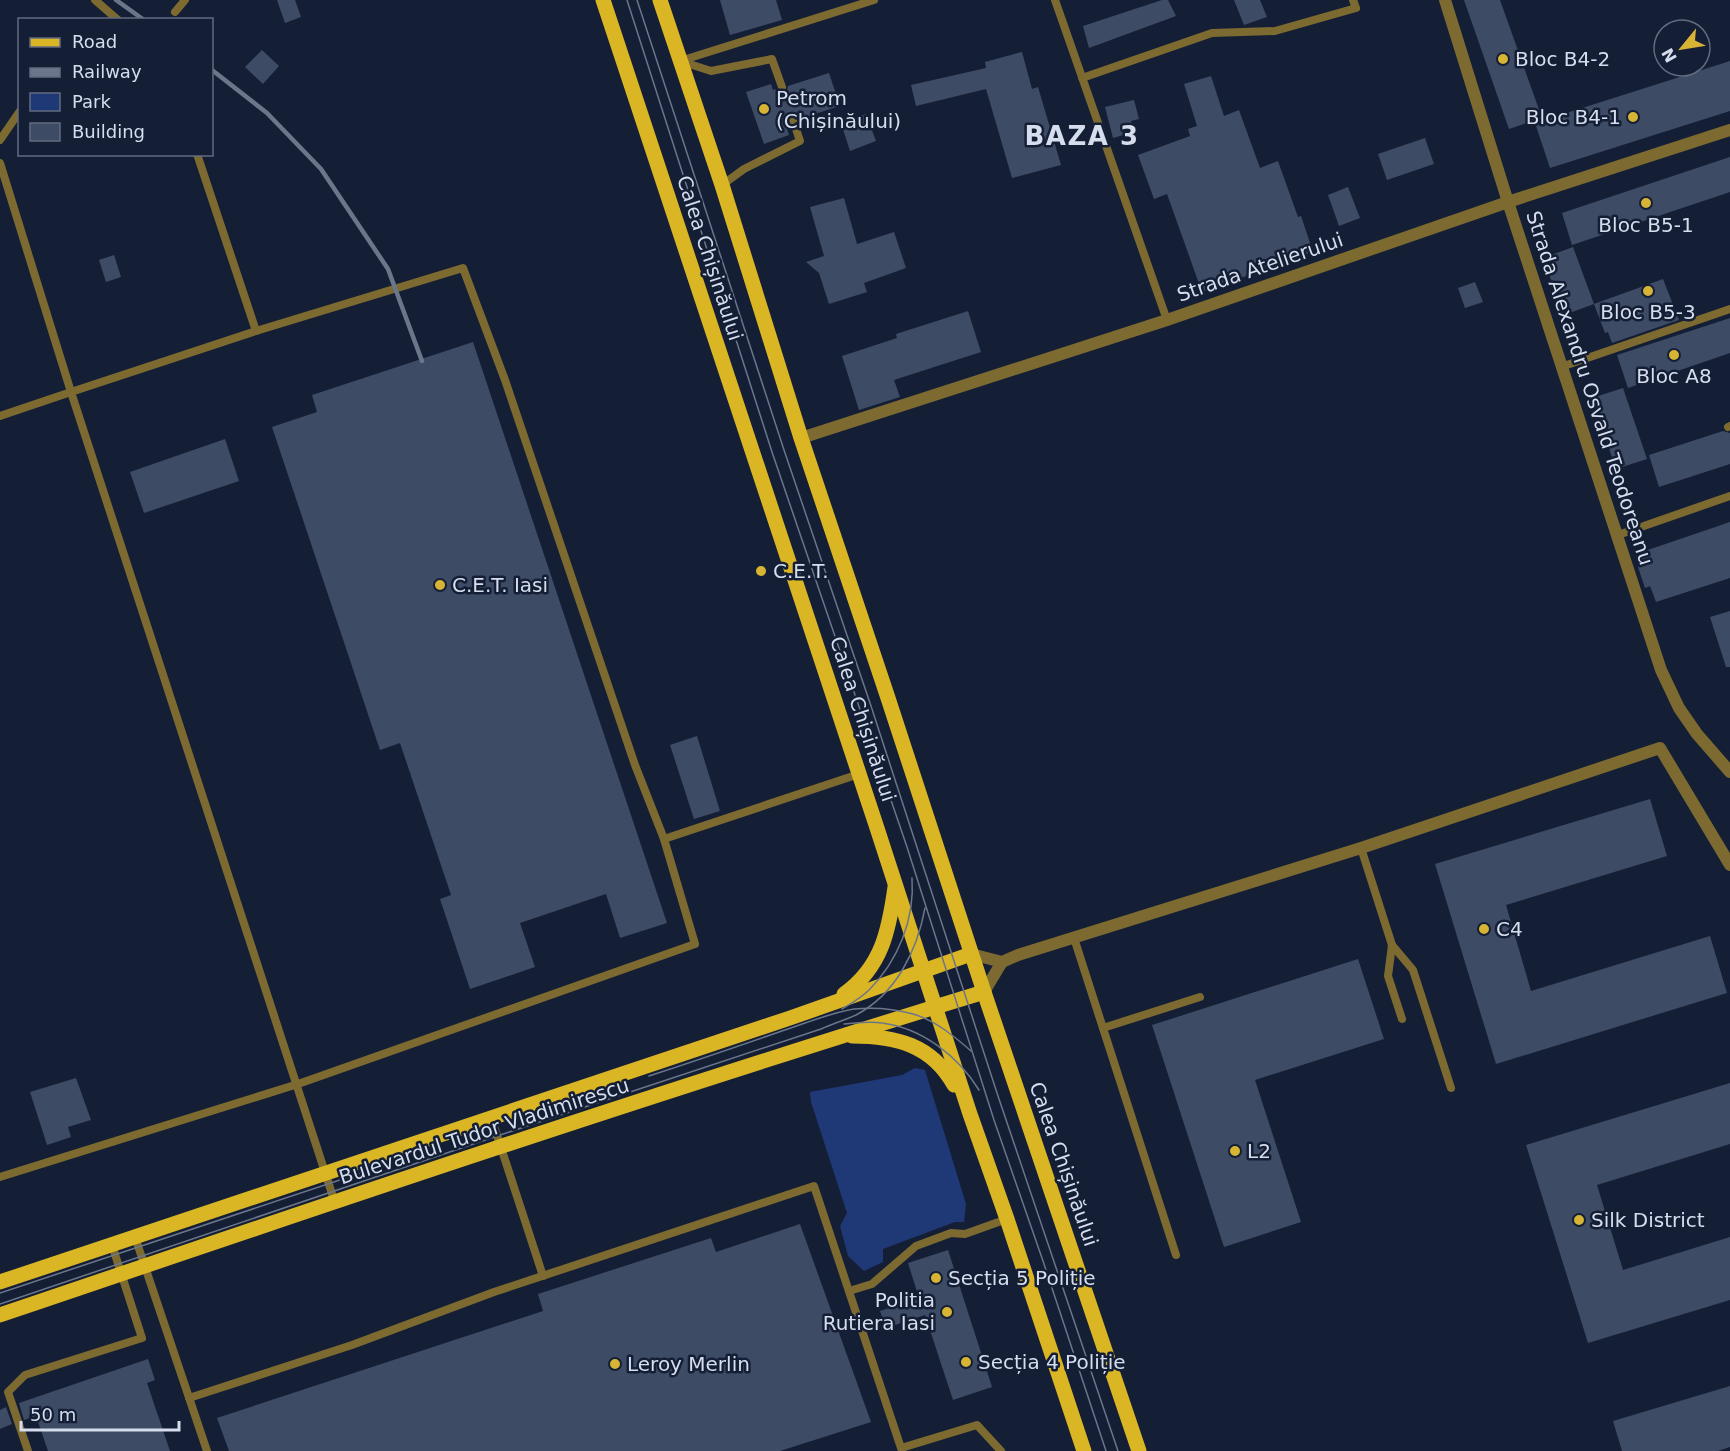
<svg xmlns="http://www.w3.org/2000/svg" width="1730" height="1451" font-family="'DejaVu Sans',sans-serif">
<rect width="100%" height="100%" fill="#141f36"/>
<!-- green -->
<path fill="#1f3876" d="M915 1068 925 1070 966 1204 964 1222H955L883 1249V1262L864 1271 848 1256 840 1226 847 1213 811 1102 810 1092 902 1075Z"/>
<!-- building -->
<g fill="#3e4b65">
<path d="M277 0H295L301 17 285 23Z"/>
<path d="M720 0H776L782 20 730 35Z"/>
<path d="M1162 0H1168L1176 16 1089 48 1083 26Z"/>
<path d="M1234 0H1260L1267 17 1244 25Z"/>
<path d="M1464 0H1500L1542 118 1509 129Z"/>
<path d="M262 50 279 66 263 84 245 67Z"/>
<path d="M1022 52 1032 89 1038 87 1061 165 1012 178 986 89 916 106 911 85 986 68 985 62Z"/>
<path d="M1730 61V111L1550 168 1535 123Z"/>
<path d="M829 73 840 106 799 119 795 114H790L787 118V122L785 123 789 135 764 144 746 92 771 84 773 90 776 89 778 92 784 93 787 91 788 86Z"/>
<path d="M1211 76 1224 116 1239 110 1260 168 1278 161 1298 217 1301 216 1313 252 1202 292 1167 194 1154 199 1138 155 1190 136 1188 129 1197 126 1184 84Z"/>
<path d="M1134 100 1139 119 1131 121 1134 132 1113 138 1105 107Z"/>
<path d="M866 114 876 141 850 151 841 123Z"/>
<path d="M1425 138 1434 164 1387 180 1378 154Z"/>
<path d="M1730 157V192L1572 245 1562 213Z"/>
<path d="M1348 187 1360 218 1339 226 1328 195Z"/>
<path d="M844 198 857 244 894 232 906 268 864 283 867 292 829 304 819 273 806 262 824 256 810 207Z"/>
<path d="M1573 247 1594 304 1564 315 1543 258Z"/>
<path d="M114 255 121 277 106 282 99 260Z"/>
<path d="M1663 279 1679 320 1612 343 1608 332 1605 333 1594 304Z"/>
<path d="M1475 282 1483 302 1465 308 1458 288Z"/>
<path d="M968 311 981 352 894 380 900 397 859 410 842 356 897 338 896 334Z"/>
<path d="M1730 318V353L1628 388 1617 355Z"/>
<path d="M473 342 667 923 620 938 606 894 520 923 535 967 470 989 440 899 451 895 400 743 380 750 272 427 317 412 312 395Z"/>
<path d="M1623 388 1647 459 1616 469 1592 398Z"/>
<path d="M1723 431 1730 433V464L1659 487 1649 455Z"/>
<path d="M225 439 239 481 144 513 130 472Z"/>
<path d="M1730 522V578L1656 602 1650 586 1645 588 1638 567 1643 565 1639 553Z"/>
<path d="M1730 611V667H1726L1710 617Z"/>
<path d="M697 736 720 811 694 819 670 745Z"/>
<path d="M1650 799 1667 856 1506 905 1531 991 1710 936 1727 993 1496 1064 1435 864Z"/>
<path d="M1358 959 1384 1039 1255 1080 1301 1222 1224 1247 1152 1025Z"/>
<path d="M76 1078 91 1120 68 1127 71 1137 47 1145 30 1092Z"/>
<path d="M1730 1083V1144L1597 1185 1623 1270 1730 1237V1300L1588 1343 1526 1145Z"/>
<path d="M800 1224 871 1422 780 1451H229L217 1418 543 1311 538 1294 711 1238 716 1252Z"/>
<path d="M948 1250 992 1387 953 1400 925 1315 886 1328 880 1311 919 1298 908 1263Z"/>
<path d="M148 1359 155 1380 147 1383 170 1451H48L36 1416 24 1420 19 1403Z"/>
<path d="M1730 1386V1447L1718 1451H1622L1613 1421Z"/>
<path d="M6 1407 12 1424 0 1429V1410Z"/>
</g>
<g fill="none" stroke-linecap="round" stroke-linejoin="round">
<!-- service -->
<g stroke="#7c6a30" stroke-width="8">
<path d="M95 0 118 20"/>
<path d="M1055 0 1167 320"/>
<path d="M175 12 185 0"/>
<path d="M680 61 874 0"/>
<path d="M680 61 711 71 772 59 782 87"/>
<path d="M1082 78 1212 33 1275 31 1356 8 1353 0"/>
<path d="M0 140 20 111"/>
<path d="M197 154 256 331"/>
<path d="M0 163 71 392 0 416"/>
<path d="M722 185 744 169 800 141 793 120"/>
<path d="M1561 367 1730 309"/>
<path d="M1728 427 1730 426"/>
<path d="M1618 535 1730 496"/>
<path d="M664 839 859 774"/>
<path d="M1361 848 1392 945 1388 976 1402 1019"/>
<path d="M1074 938 1176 1255"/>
<path d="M1392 945 1413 970 1451 1088"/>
<path d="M1103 1028 1200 997"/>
<path d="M491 1117 543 1276"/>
<path d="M0 1177 298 1084 695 944 664 839 635 765 505 380 463 268 256 331 71 392 335 1203"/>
<path d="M135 1237 207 1451"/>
<path d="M849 1291 872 1284 916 1246 951 1233 965 1234 1007 1219"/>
<path d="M189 1398 352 1345 494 1292 814 1186 901 1448 977 1425 1001 1451"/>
<path d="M28 1451 8 1392 25 1375 142 1338 112 1245"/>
</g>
<!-- minor -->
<g stroke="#7c6a30" stroke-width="12">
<path d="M1445 0 1508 202 1661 670 1679 708 1697 734 1730 772"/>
<path d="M801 438 1167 320 1508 202 1730 130"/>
<path d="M971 954 1002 962"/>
<path d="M984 992 1002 962 1018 955 1361 848 1660 748 1730 865"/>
</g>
<!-- primary -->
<g stroke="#dab524" stroke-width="15">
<path d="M603 0 876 825 970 1114 1007 1219 1084 1451"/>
<path d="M660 0 722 185 801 438 888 698 984 992 1139 1451"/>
<path d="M844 994C882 967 889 930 895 887"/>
<path d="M852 1036C896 1036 932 1045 954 1085"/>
<path d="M0 1282 790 1018 971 954"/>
<path d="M0 1315C327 1204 654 1093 984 992"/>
</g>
<!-- tram -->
<g stroke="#6c768a" stroke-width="1.5">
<path d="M627 0 772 452 907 847 994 1120 1043 1261 1106 1451"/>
<path d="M637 0 784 450 870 703 998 1096 1118 1451"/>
<path d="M842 1009C852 1003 861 998 869 990 898 961 915 919 912 878"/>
<path d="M844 1024C857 1023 869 1021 882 1023 922 1028 958 1056 979 1090"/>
<path d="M649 1076C692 1062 736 1047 779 1032 804 1024 829 1013 854 1009 873 1007 895 1009 913 1014 935 1020 955 1037 971 1051"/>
<path d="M0 1293 367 1171"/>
<path d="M0 1304 497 1136 821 1029C832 1024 845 1020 856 1015 896 994 917 951 925 908"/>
</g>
<!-- rail -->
<g stroke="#6c768a" stroke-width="4.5">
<path d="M116 0 144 20"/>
<path d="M212 70 267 113 321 169 388 269 422 361"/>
</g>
</g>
<!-- markers -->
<g fill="#d7b434" stroke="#141f36" stroke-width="2">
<circle cx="1503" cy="59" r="6"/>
<circle cx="764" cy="109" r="6"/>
<circle cx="1633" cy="117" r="6"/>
<circle cx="1646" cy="203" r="6"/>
<circle cx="1648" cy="291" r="6"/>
<circle cx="1674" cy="355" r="6"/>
<circle cx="761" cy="571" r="6"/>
<circle cx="440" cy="585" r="6"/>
<circle cx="1484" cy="929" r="6"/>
<circle cx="1235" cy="1151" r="6"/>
<circle cx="1579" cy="1220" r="6"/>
<circle cx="936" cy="1278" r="6"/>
<circle cx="947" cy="1312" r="6"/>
<circle cx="966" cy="1362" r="6"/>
<circle cx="615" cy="1364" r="6"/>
</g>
<g text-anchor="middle" stroke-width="5" stroke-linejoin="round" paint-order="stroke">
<!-- poi labels -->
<g font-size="20" fill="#d6deee" stroke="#141f36" text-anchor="start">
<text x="1515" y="66">Bloc B4-2</text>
<text x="776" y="105">Petrom<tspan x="776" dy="23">(Chișinăului)</tspan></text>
<text x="1621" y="124" text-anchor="end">Bloc B4-1</text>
<text x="1646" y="232" text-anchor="middle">Bloc B5-1</text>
<text x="1648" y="319" text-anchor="middle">Bloc B5-3</text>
<text x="1674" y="383" text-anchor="middle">Bloc A8</text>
<text x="773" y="578">C.E.T.</text>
<text x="452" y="592">C.E.T. Iasi</text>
<text x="1496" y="936">C4</text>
<text x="1247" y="1158">L2</text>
<text x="1591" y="1227">Silk District</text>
<text x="948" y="1285">Secția 5 Poliție</text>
<text x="935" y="1307" text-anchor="end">Politia<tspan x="935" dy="23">Rutiera Iasi</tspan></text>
<text x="978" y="1369">Secția 4 Poliție</text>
<text x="627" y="1371">Leroy Merlin</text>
</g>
<!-- street labels -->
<g font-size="20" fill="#d6deee" stroke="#141f36">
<text transform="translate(710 258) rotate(72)" y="7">Calea Chișinăului</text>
<text transform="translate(1260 267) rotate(-19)" y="7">Strada Atelierului</text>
<text transform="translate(1590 388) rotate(72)" y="7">Strada Alexandru Osvald Teodoreanu</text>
<text transform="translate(863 719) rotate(72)" y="7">Calea Chișinăului</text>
<text transform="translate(484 1131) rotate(-18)" y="7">Bulevardul Tudor Vladimirescu</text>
<text transform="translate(1064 1164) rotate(71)" y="7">Calea Chișinăului</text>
</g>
<!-- district labels -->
<g font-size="26" font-weight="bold" letter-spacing="1.5" fill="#d6deee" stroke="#141f36">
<text x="1082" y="145">BAZA 3</text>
</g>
</g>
<!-- legend -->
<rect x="18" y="18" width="195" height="138" fill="#141f36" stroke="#626b80" stroke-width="1.5"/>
<rect x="30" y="38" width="30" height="9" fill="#dab524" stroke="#626b80" stroke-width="1.5"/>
<text x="72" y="48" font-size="18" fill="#d6deee">Road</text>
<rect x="30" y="68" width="30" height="9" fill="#6c768a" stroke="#626b80" stroke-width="1.5"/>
<text x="72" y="78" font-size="18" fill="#d6deee">Railway</text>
<rect x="30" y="93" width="30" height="18" fill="#1f3876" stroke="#626b80" stroke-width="1.5"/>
<text x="72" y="108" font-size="18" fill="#d6deee">Park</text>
<rect x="30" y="123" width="30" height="18" fill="#3e4b65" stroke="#626b80" stroke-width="1.5"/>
<text x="72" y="138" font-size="18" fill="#d6deee">Building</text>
<!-- north arrow -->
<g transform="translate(1682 48) rotate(240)"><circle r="28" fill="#141f36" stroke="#626b80" stroke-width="1.5"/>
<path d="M0-4.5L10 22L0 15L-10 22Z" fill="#d7b434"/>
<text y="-9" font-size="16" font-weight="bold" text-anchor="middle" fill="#d6deee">N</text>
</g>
<!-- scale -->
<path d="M21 1421v9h158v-9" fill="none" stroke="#d6deee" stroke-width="3"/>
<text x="30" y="1421" font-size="18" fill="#d6deee" stroke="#141f36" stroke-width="4.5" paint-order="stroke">50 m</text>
</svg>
